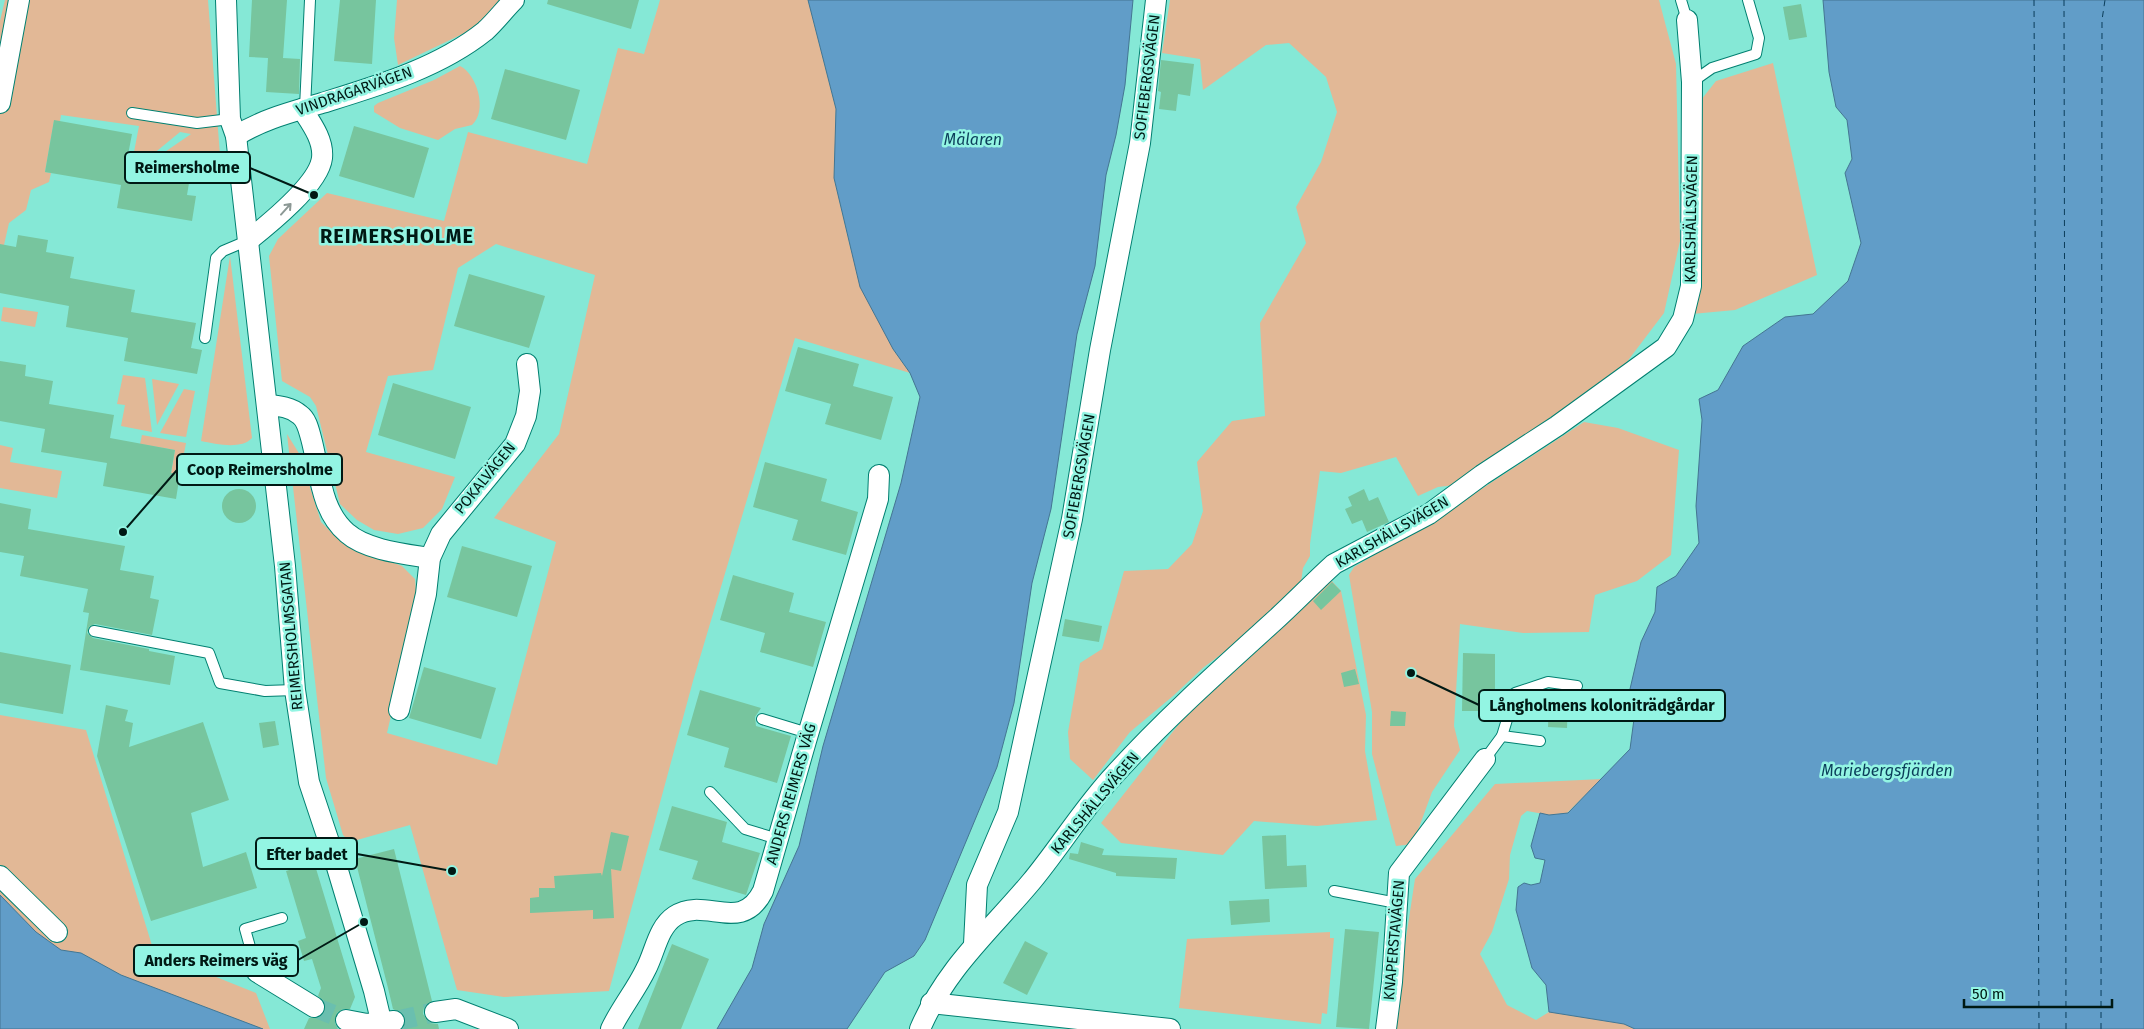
<svg xmlns="http://www.w3.org/2000/svg" width="2144" height="1029" font-family="'Fira Sans',sans-serif">
<rect width="100%" height="100%" fill="#85e8d6"/>
<!-- green -->
<g fill="#e2b896">
<path d="M5 0H208L221 168 181 161 179 169 158 165 159 156 191 134 180 132 152 155 134 152 139 126 61 115 60 121H54L45 172 51 173 49 182 31 190 26 210 9 223 4 245H0V21Z"/>
<path d="M397 0H502L477 27 398 65 394 38Z"/>
<path d="M660 0H808L836 109 834 178 851 250 893 349 910 373 795 338 693 681 609 991 504 997 457 990 410 825 350 842 343 835 326 778 287 434 300 455 321 522 341 542 402 566 415 579 417 603 387 733 497 765 556 542 494 518 559 434 595 275 496 244 458 268 433 370 388 376 366 452 455 477 442 509 423 528 398 534 374 530 357 520 340 504 316 406 310 397 282 381 269 256 278 239 327 193 444 221 468 132 587 164 618 48 644 54Z"/>
<path d="M1170 0H1659L1676 64 1680 241 1664 313 1620 371 1455 485 1438 487 1418 496 1396 457 1341 473 1320 471 1310 544V556L1303 568 1301 582 1231 647 1204 667 1173 696 1130 732 1093 780 1070 759 1068 732 1080 663 1102 649 1124 571 1168 569 1192 544 1203 511 1197 462 1232 421 1265 416 1260 323 1306 243 1296 207 1321 162 1337 112 1326 77 1289 43 1266 45 1203 90 1200 59 1162 53Z"/>
<path d="M1773 63 1817 275 1735 310 1692 314 1701 100 1716 81Z"/>
<path d="M460 66C477 74 488 111 472 125L455 129 438 140 400 128 374 112V106L378 103 434 80Z"/>
<path d="M230 256 252 438C241 450 216 444 201 441Z"/>
<path d="M3 307 38 312 35 327 1 321Z"/>
<path d="M123 375 145 378 152 432 121 426 125 405 117 404Z"/>
<path d="M152 379 179 384 157 425Z"/>
<path d="M184 389 195 391 186 437 160 433Z"/>
<path d="M1584 422 1618 428 1679 450 1671 555 1637 581 1595 595 1589 632 1523 633 1460 624 1454 726 1460 750 1432 792 1413 844 1396 846 1372 754V712L1349 575 1354 567 1440 516Z"/>
<path d="M142 435 186 443 180 474 171 473 175 450 140 444Z"/>
<path d="M0 445 13 448 10 462 62 471 57 498 0 488Z"/>
<path d="M1331 580 1341 591 1366 715 1365 751 1377 820 1317 826 1254 821 1223 855 1121 843 1101 823 1186 715Z"/>
<path d="M0 715 86 730 154 952 256 993 270 1029H263L121 975 81 953 61 950 36 932 0 895Z"/>
<path d="M1602 779 1567 813 1549 815 1527 811 1521 816 1510 855 1509 879 1492 932 1480 954 1507 1005 1536 1020 1549 1012 1624 1024 1635 1029H1392L1415 879 1495 784Z"/>
<path d="M1330 932V938H1334L1327 1014 1322 1013 1321 1024 1179 1008 1187 939Z"/>
</g>
<!-- water -->
<g fill="#619dc8" stroke="#447592">
<path d="M808 0H1133L1125 85 1116 135 1106 175 1095 266 1077 334 1051 509 1032 583 1014 703 997 767 925 940 914 956 885 972 847 1029H717L752 968 764 924 799 846 823 746 901 483 920 397 910 373 893 349 860 287 834 178 836 109Z"/>
<path d="M1823 0H2144V1029H1635L1624 1024 1549 1012 1546 985 1532 968 1516 910 1518 887 1524 883 1531 885 1540 883 1545 860 1535 858 1531 846 1540 813 1549 815 1568 813 1630 749 1634 719 1630 689 1641 642 1655 612 1657 587 1676 576 1699 543 1696 506 1702 420 1699 399 1718 390 1743 346 1785 317 1813 314 1848 281 1861 243 1845 173 1852 159 1847 120 1836 107 1829 72Z"/>
<path d="M0 895 36 932 61 950 81 953 121 975 263 1029H0Z"/>
</g>
<g fill="none" stroke-linecap="round" stroke-linejoin="round">
<!-- ferry -->
<g stroke="#0b3d5a" stroke-width="1" stroke-dasharray="6 5" stroke-linecap="butt">
<path d="M2034 0 2039 1029"/>
<path d="M2064 0 2066 1029"/>
<path d="M2101 1029 2102 20 2105 0"/>
</g>
</g>
<!-- building -->
<g fill="#77c59e">
<path d="M252 0H287L283 58 300 59 299 94 266 92 268 58 249 57Z"/>
<path d="M340 0H376L372 64 334 61Z"/>
<path d="M548 0H639L631 29 547 4Z"/>
<path d="M1801 4 1807 37 1789 40 1783 7Z"/>
<path d="M1161 60 1194 64 1190 96 1178 94 1176 111 1159 109 1161 92 1158 91Z"/>
<path d="M505 69 580 90 566 140 491 119Z"/>
<path d="M54 120 132 134 127 160 191 171 187 195 196 196 192 221 117 208 121 185 45 172Z"/>
<path d="M354 126 429 148 414 198 339 176Z"/>
<path d="M18 235 48 240 46 252 74 257 70 278 135 290 131 312 196 323 191 348 202 350 197 374 124 361 128 338 66 327 69 306 0 293V244L16 247Z"/>
<path d="M469 274 545 296 529 348 454 326Z"/>
<path d="M798 347 859 364 853 386 893 397 881 440 825 424 831 404 785 391Z"/>
<path d="M0 361 26 365 25 376 53 381 49 404 114 415 110 438 175 450 171 473 180 474 176 499 103 486 107 463 41 452 45 429 0 421Z"/>
<path d="M393 383 471 407 455 459 378 435Z"/>
<path d="M765 462 827 479 821 501 858 512 846 555 792 540 798 520 753 507Z"/>
<path d="M1364 489 1369 501 1378 497 1389 522 1367 532 1362 520 1352 524 1345 509 1352 506 1348 497Z"/>
<circle cx="239" cy="506" r="17"/>
<path d="M0 503 31 509 28 529 125 546 120 570 154 576 150 598 159 600 152 635 95 624 89 627 87 633 93 638 149 649V651L175 656 170 685 80 670 89 613 83 612 88 589 20 576 24 556 0 552Z"/>
<path d="M462 546 532 566 517 617 447 597Z"/>
<path d="M733 575 794 593 789 612 826 622 813 667 760 652 765 633 720 620Z"/>
<path d="M1332 582 1341 591 1321 610 1313 601Z"/>
<path d="M1065 619 1102 626 1099 642 1062 636Z"/>
<path d="M0 652 71 665 63 714 0 703Z"/>
<path d="M1463 653 1495 654V711H1462Z"/>
<path d="M424 667 496 688 481 739 409 718Z"/>
<path d="M1355 669 1359 684 1344 687 1341 673Z"/>
<path d="M700 690 761 708 755 717 756 726 791 736 777 783 724 767 729 748 687 735Z"/>
<path d="M1549 700H1568L1567 728 1548 727Z"/>
<path d="M106 705 128 710 125 721 133 723 129 747 203 722 229 800 191 813 203 867 246 852 257 888 151 921 97 756Z"/>
<path d="M1391 711 1406 712 1405 726H1390Z"/>
<path d="M275 721 279 745 263 748 259 723Z"/>
<path d="M672 806 727 822 722 842 760 853 746 895 692 879 698 861 659 850Z"/>
<path d="M611 832 629 836 621 871 611 869 614 918 593 919V910L530 913V898L539 897V888H555L554 876 601 873 602 876Z"/>
<path d="M1286 835 1287 866 1306 865 1307 887 1265 889 1262 836Z"/>
<path d="M1081 842 1104 849 1102 855 1177 858 1175 879 1116 876V873L1069 859 1070 853 1078 854Z"/>
<path d="M394 849 432 1001 424 1007 423 1014 430 1023 438 1024 439 1029H402L406 1019 403 1014 393 1009 388 988 355 859Z"/>
<path d="M314 862 355 997 350 1009H343L337 1013 335 1023 338 1029H304L309 1018 320 1017 324 1013 326 1007 324 1001 318 996 321 988 312 959 304 961 298 941 306 938 286 871Z"/>
<path d="M1269 899 1270 922 1231 925 1229 901Z"/>
<path d="M1345 929 1379 932 1369 1029 1336 1027Z"/>
<path d="M1025 941 1048 953 1027 995 1003 983Z"/>
<path d="M672 944 709 959 681 1029H638Z"/>
</g>
<g fill="none" stroke-linecap="round" stroke-linejoin="round">
<!-- street-tunnel -->
<g stroke="#6abfaf" stroke-width="20" stroke-dasharray="20 10" stroke-linecap="butt">
<path d="M314 1007 346 1020"/>
<path d="M396 1021 435 1012"/>
</g>
<defs>
<g id="lane">
<path d="M1681 0 1687 20"/>
<path d="M1692 82 1712 68 1756 54 1759 38 1748 0"/>
<path d="M305 108 310 0"/>
<path d="M132 113 197 123 230 119"/>
<path d="M205 338 216 258 223 251 249 240"/>
<path d="M94 631 209 653 220 683 265 691 295 690"/>
<path d="M762 719 808 733"/>
<path d="M1502 736 1515 693 1548 682 1577 686"/>
<path d="M1485 759 1502 736 1540 741"/>
<path d="M710 792 745 829 778 839"/>
<path d="M1334 891 1397 903"/>
<path d="M257 972 245 929 282 918"/>
</g>
<g id="street">
<path d="M226 0 230 119 236 136 285 566 295 690 309 782 333 854 374 991 383 1029"/>
<path d="M0 103 19 0"/>
<path d="M236 136C263 119 292 112 322 103 377 86 439 68 485 31 495 22 504 10 514 0"/>
<path d="M249 240C269 224 319 184 322 158 324 140 311 123 302 109"/>
<path d="M268 405C279 406 291 407 300 415 307 420 309 431 311 438 320 471 320 510 347 533 366 550 405 554 430 558"/>
<path d="M399 710 426 594 430 558 441 534 515 444 526 416 530 391 527 364"/>
<path d="M0 876 57 932"/>
<path d="M974 944 977 885 1008 812 1072 519 1100 350 1140 143 1156 0"/>
<path d="M257 972 314 1007"/>
<path d="M931 1003 1170 1029"/>
<path d="M435 1012 456 1009 508 1029"/>
<path d="M346 1020 367 1024 394 1021"/>
<path d="M611 1029C621 1008 636 990 646 969 655 952 658 927 675 916 705 896 741 935 763 891L806 741 878 499 879 475"/>
<path d="M920 1029C946 968 990 931 1031 882 1060 847 1084 807 1115 774 1164 720 1219 671 1273 622 1294 603 1313 583 1334 564L1429 514 1482 475 1557 426 1666 347 1683 319 1691 286 1692 82 1687 20"/>
<path d="M1386 1029 1392 982 1399 873 1485 759"/>
</g>
</defs>
<!-- lane casing -->
<use href="#lane" stroke="#008071" stroke-width="12"/>
<!-- street casing -->
<use href="#street" stroke="#008071" stroke-width="22"/>
<!-- lane -->
<use href="#lane" stroke="#fff" stroke-width="10"/>
<!-- street -->
<use href="#street" stroke="#fff" stroke-width="20"/>
</g>
<!-- one-way arrows -->
<defs><path id="oneway-shaft" d="M-6 0H5M1.5-3L5.5 0L1.5 3" fill="none" stroke-width="1.6" stroke-linecap="round" stroke-linejoin="round" transform="scale(1.25)"/></defs>
<use stroke="#8c9895" href="#oneway-shaft" transform="translate(286 209) rotate(-48)"/>
<g text-anchor="middle" stroke-width="5" stroke-linejoin="round" paint-order="stroke">
<!-- street labels -->
<g font-size="15" fill="#001914" stroke="#93f5e3">
<text transform="translate(1147 77) rotate(-83)" y="5">SOFIEBERGSVÄGEN</text>
<text transform="translate(354 91) rotate(-19)" y="5">VINDRAGARVÄGEN</text>
<text transform="translate(1691 219) rotate(-89)" y="5">KARLSHÄLLSVÄGEN</text>
<text transform="translate(1079 476) rotate(-80)" y="5">SOFIEBERGSVÄGEN</text>
<text transform="translate(485 478) rotate(-51)" y="5">POKALVÄGEN</text>
<text transform="translate(1392 532) rotate(-30)" y="5">KARLSHÄLLSVÄGEN</text>
<text transform="translate(291 636) rotate(-95)" y="5">REIMERSHOLMSGATAN</text>
<text transform="translate(791 794) rotate(-74)" y="5">ANDERS REIMERS VÄG</text>
<text transform="translate(1095 803) rotate(-50)" y="5">KARLSHÄLLSVÄGEN</text>
<text transform="translate(1394 940) rotate(-85)" y="5">KNAPERSTAVÄGEN</text>
</g>
<!-- water labels -->
<g font-size="16" font-style="italic" fill="#0b3d5a" stroke="#93f5e3">
<text x="973" y="145">Mälaren</text>
<text x="1887" y="776">Mariebergsfjärden</text>
</g>
<!-- district labels -->
<g font-size="20" font-weight="bold" letter-spacing="1" fill="#001914" stroke="#93f5e3">
<text x="397" y="243">REIMERSHOLME</text>
</g>
</g>
<!-- callouts -->
<path fill="none" stroke="#001914" stroke-width="2" d="M314 195L250 168M123 532L177 470M1411 673L1479 705M452 871L357 854M364 922L298 960"/>
<g fill="#001914" stroke="#93f5e3" stroke-width="2">
<circle cx="314" cy="195" r="5"/>
<circle cx="123" cy="532" r="5"/>
<circle cx="1411" cy="673" r="5"/>
<circle cx="452" cy="871" r="5"/>
<circle cx="364" cy="922" r="5"/>
</g>
<g fill="#93f5e3" stroke="#001914" stroke-width="2">
<rect x="125" y="152" width="125" height="31" rx="5"/>
<rect x="177" y="454" width="165" height="31" rx="5"/>
<rect x="1479" y="690" width="246" height="31" rx="5"/>
<rect x="256" y="838" width="101" height="31" rx="5"/>
<rect x="134" y="945" width="164" height="31" rx="5"/>
</g>
<g font-size="16" text-anchor="middle" font-weight="bold" fill="#001914">
<text x="187" y="173">Reimersholme</text>
<text x="260" y="475">Coop Reimersholme</text>
<text x="1602" y="711">Långholmens koloniträdgårdar</text>
<text x="307" y="860">Efter badet</text>
<text x="216" y="966">Anders Reimers väg</text>
</g>
<!-- scale -->
<path d="M1964 999v8h148v-8" fill="none" stroke="#001914" stroke-width="2.5"/>
<text x="1972" y="999" font-size="15" fill="#001914" stroke="#93f5e3" stroke-width="4" paint-order="stroke">50 m</text>
</svg>
